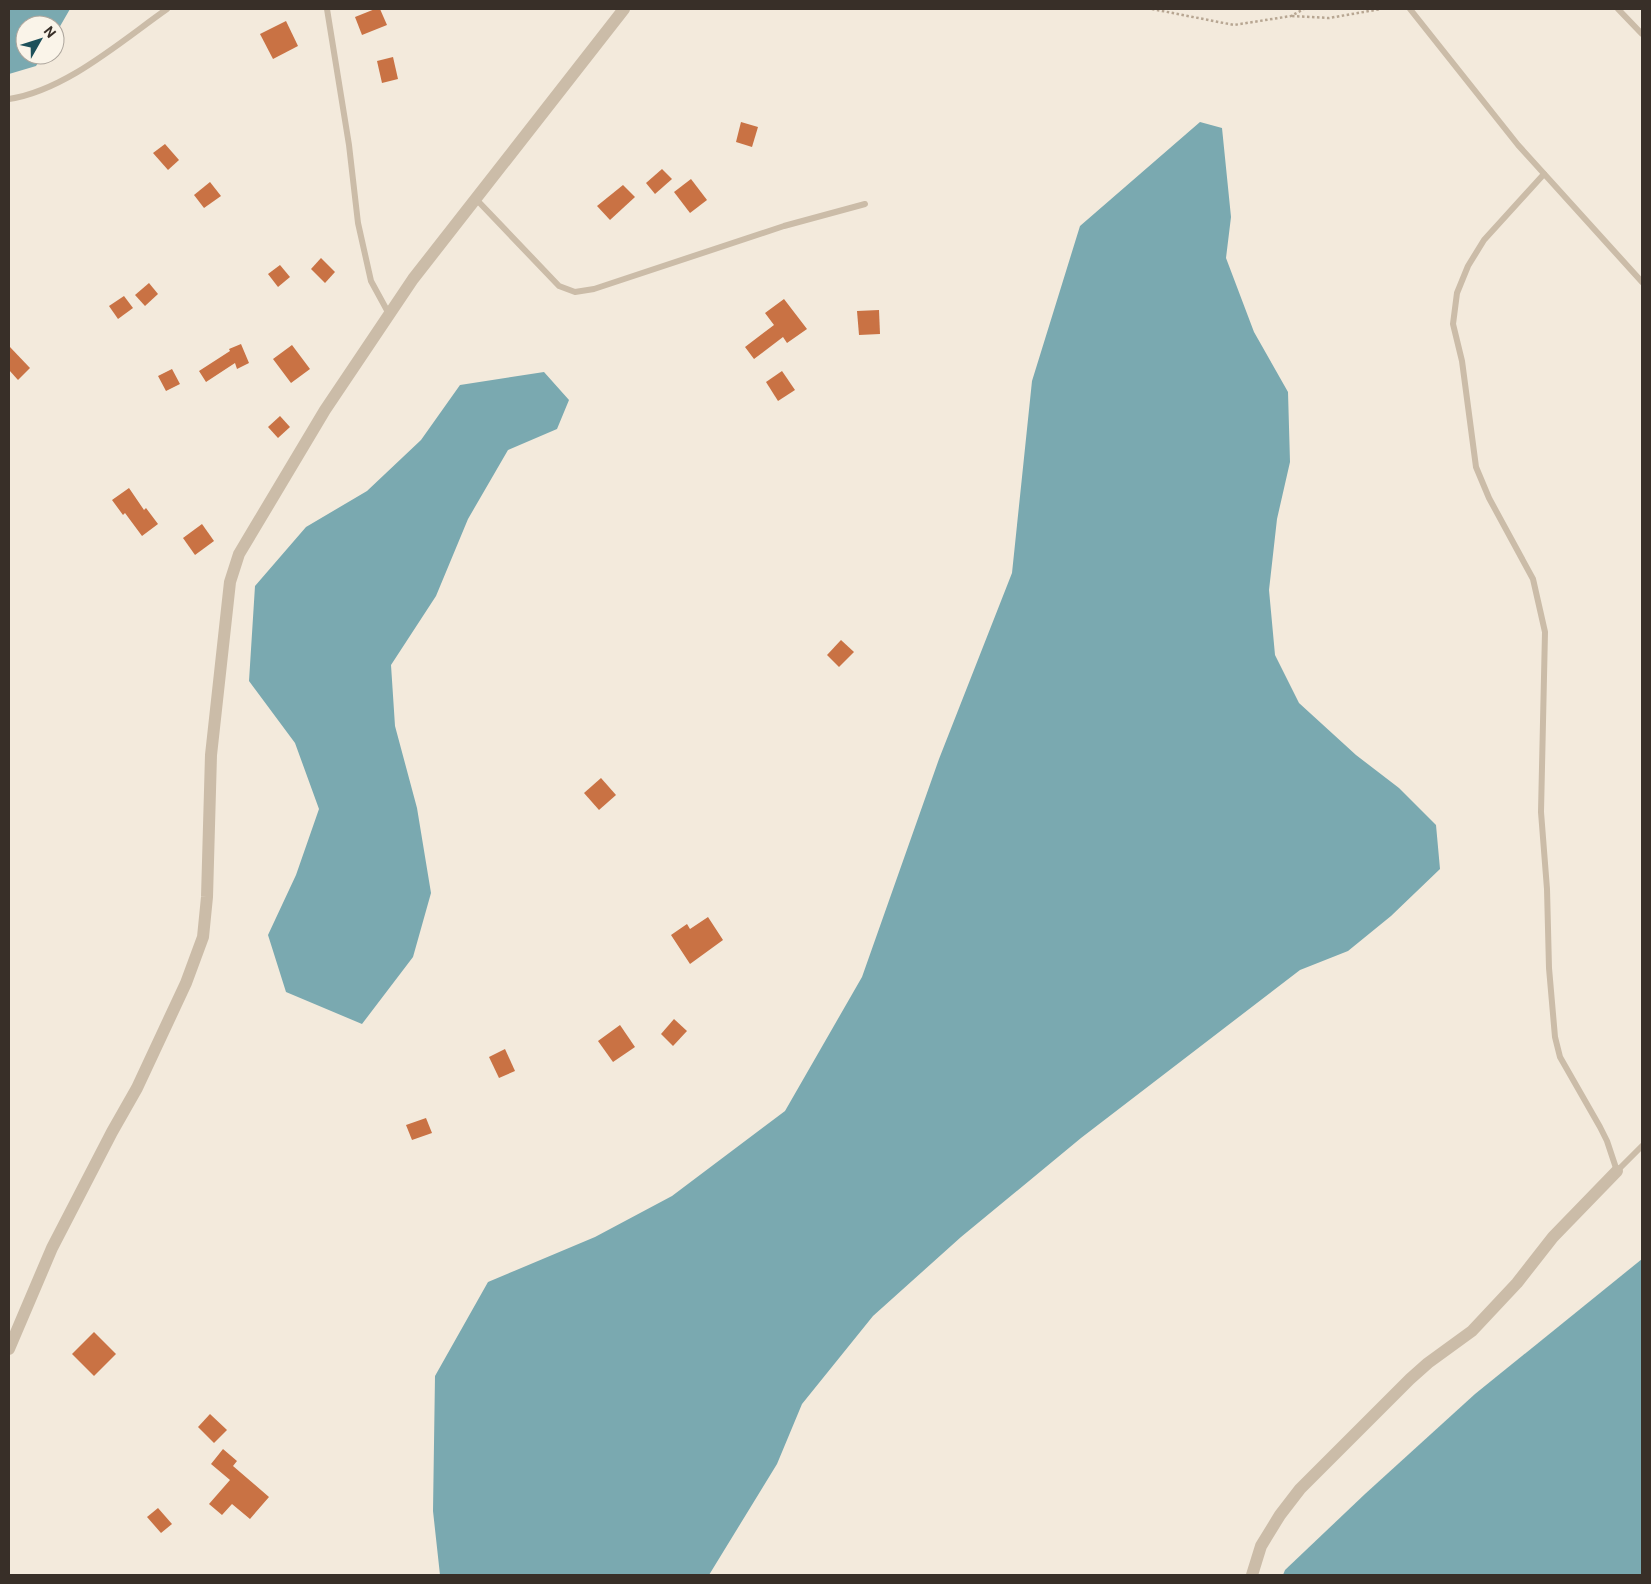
<svg xmlns="http://www.w3.org/2000/svg" width="1651" height="1584" font-family="Roboto,sans-serif">
<rect width="100%" height="100%" fill="#f3eadc"/>
<!-- water -->
<g fill="#7aa9b0">
<path d="M9 9H70L55 35V25H25V55H43L36 66 9 74Z"/>
<path d="M1200 122 1222 128 1231 217 1226 258 1254 332 1288 392 1290 462 1277 519 1269 590 1275 655 1299 703 1356 755 1399 788 1436 825 1440 869 1391 916 1348 951 1300 970 1081 1138 961 1237 873 1316 802 1404 777 1464 709 1575H440L433 1511 435 1376 488 1282 595 1237 672 1196 785 1111 862 977 939 759 1012 573 1032 381 1080 226Z"/>
<path d="M544 372 569 400 557 429 508 450 468 519 436 596 391 665 395 726 417 808 431 893 413 957 362 1024 286 992 268 935 296 875 319 809 295 743 249 681 255 586 306 527 367 491 421 440 460 385Z"/>
<path d="M1642 1259V1575H1283L1285 1570 1365 1494 1475 1394Z"/>
</g>
<!-- building -->
<g fill="#c97244">
<path d="M375 9H380L387 25 362 35 355 17Z"/>
<path d="M286 21 298 46 273 59 260 34Z"/>
<path d="M393 57 398 79 382 83 377 61Z"/>
<path d="M741 122 758 127 752 147 736 142Z"/>
<path d="M165 144 179 160 168 170 153 153Z"/>
<path d="M662 169 672 179 655 194 646 183Z"/>
<path d="M691 179 707 200 690 213 674 192Z"/>
<path d="M210 182 221 196 204 208 194 195Z"/>
<path d="M623 185 635 197 610 220 597 206Z"/>
<path d="M321 258 335 272 325 283 311 269Z"/>
<path d="M280 265 290 277 278 287 268 274Z"/>
<path d="M149 283 158 294 145 306 135 295Z"/>
<path d="M124 296 133 308 118 319 109 306Z"/>
<path d="M784 299 807 329 787 343 783 337 754 359 745 347 774 325 765 313Z"/>
<path d="M879 310 880 334 859 335 857 311Z"/>
<path d="M241 344 249 363 237 369 235 363 206 382 199 371 230 351 229 349Z"/>
<path d="M292 345 310 369 291 383 273 359Z"/>
<path d="M9 346 30 368 18 380 9 370Z"/>
<path d="M172 369 180 384 166 391 158 376Z"/>
<path d="M782 371 795 390 778 401 766 382Z"/>
<path d="M280 416 290 427 278 438 268 427Z"/>
<path d="M129 488 144 510 146 508 158 524 142 536 125 513 123 515 112 500Z"/>
<path d="M202 524 214 541 195 555 183 538Z"/>
<path d="M841 640 854 652 839 667 827 655Z"/>
<path d="M601 778 616 795 599 810 584 793Z"/>
<path d="M708 917 723 940 690 964 671 935 687 924 690 929Z"/>
<path d="M674 1019 687 1031 673 1046 661 1034Z"/>
<path d="M620 1025 635 1047 613 1062 598 1041Z"/>
<path d="M505 1049 515 1071 499 1078 489 1057Z"/>
<path d="M426 1118 432 1133 412 1140 406 1125Z"/>
<path d="M94 1332 116 1354 94 1376 72 1354Z"/>
<path d="M210 1414 227 1430 214 1443 198 1427Z"/>
<path d="M223 1449 237 1461 233 1466 269 1497 250 1519 232 1504 222 1515 209 1504 230 1480 211 1464Z"/>
<path d="M158 1508 172 1524 161 1533 147 1517Z"/>
</g>
<g fill="none" stroke-linecap="round" stroke-linejoin="round">
<!-- path -->
<g stroke="#b7a692" stroke-width="2.5" stroke-dasharray="2.5 2.5" stroke-linecap="butt">
<path d="M1152 9 1234 25 1291 16 1304 9"/>
<path d="M1292 16 1329 18 1381 9"/>
</g>
<!-- service -->
<g stroke="#cbbca8" stroke-width="6">
<path d="M327 9 349 145 358 223 371 281 389 314"/>
<path d="M1410 9 1518 145 1642 282"/>
<path d="M1618 9 1642 34"/>
<path d="M9 99C66 90 120 42 167 9"/>
<path d="M1544 174 1484 240 1468 266 1457 293 1453 324 1462 361 1476 467 1489 498 1533 579 1545 632 1541 812 1547 889 1549 968 1555 1037 1560 1057 1600 1127 1607 1141 1617 1171 1642 1146"/>
<path d="M475 198 559 286 575 292 594 289 784 226 865 204"/>
</g>
<!-- minor -->
<g stroke="#cbbca8" stroke-width="12">
<path d="M9 1349 52 1248 112 1132 137 1088 186 983 203 937 207 897 211 755 230 582 239 554 325 410 413 279 624 9"/>
<path d="M1252 1575 1261 1546 1280 1515 1300 1489 1410 1379 1428 1363 1472 1331 1517 1283 1553 1237 1617 1171"/>
</g>
</g>
<!-- border -->
<rect width="1651" height="1584" fill="none" stroke="#382f28" stroke-width="20"/>
<!-- north arrow -->
<g transform="translate(40 40) rotate(51)"><circle r="24" fill="#faf4e9" stroke="#aca59c"/>
<path d="M0-4L9 19L0 12L-9 19Z" fill="#1d505a"/>
<text y="-8" font-size="14" font-weight="bold" text-anchor="middle" fill="#382f28">N</text>
</g>
</svg>
